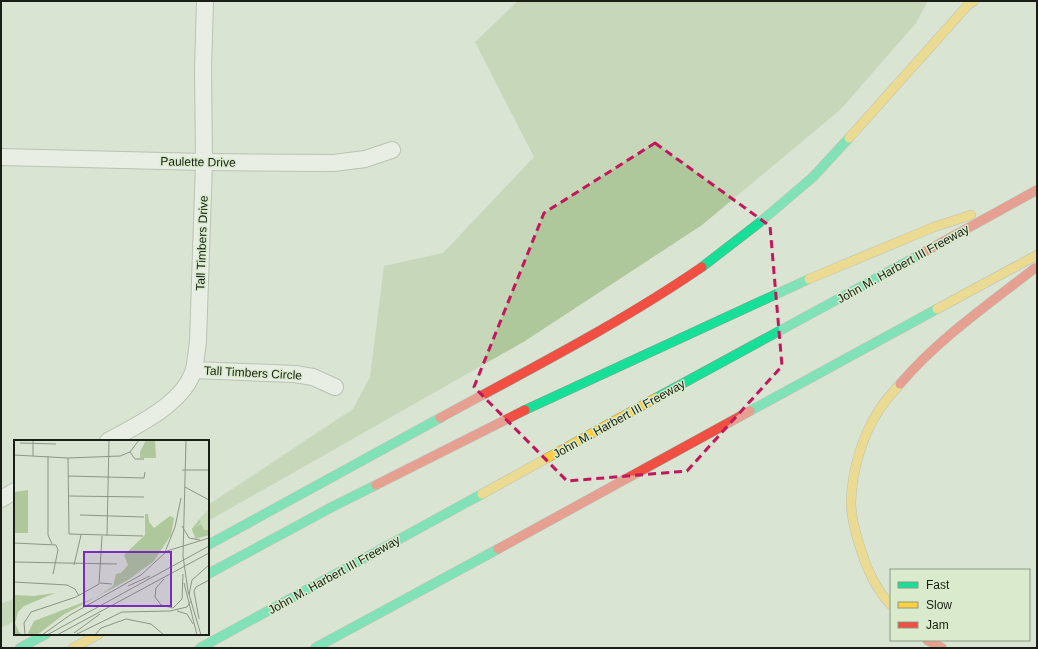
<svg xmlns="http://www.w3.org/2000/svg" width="1038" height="649" font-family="Arial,sans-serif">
<rect width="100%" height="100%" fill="#dae4d3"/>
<!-- forest -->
<g fill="#aec79b">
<path d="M518 1H928L916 23 841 109 702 225 525 341 208 521V505L353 409 370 377 384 266 443 253 534 157 475 42Z"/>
<path d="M15 598V621L1 628V604Z"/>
</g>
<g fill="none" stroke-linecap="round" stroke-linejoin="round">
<defs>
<g id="street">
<path d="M1 157 204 162 334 163 365 159 392 150"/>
<path d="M194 370 295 374 313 377 335 387"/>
<path d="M108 441C136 426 185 403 194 369 196 360 197 350 198 341L204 162 203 69 205 1"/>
<path d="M1 499 15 491"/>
</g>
<g id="fast">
<path d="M702 267 759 223 813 177 849 138"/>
<path d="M656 398 919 255"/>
<path d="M525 410 809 279"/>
<path d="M750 411 937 309"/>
<path d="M208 545 440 418"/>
<path d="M208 574 332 507 376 485"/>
<path d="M20 648 46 634"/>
<path d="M200 648 482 494"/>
<path d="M315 648 498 549"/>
</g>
<g id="slow">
<path d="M849 138 968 5 974 1"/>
<path d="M809 279 934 227 971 215"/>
<path d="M937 309 1037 255"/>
<path d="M482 494 656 398"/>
<path d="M891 605C877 591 866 568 861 550 856 535 851 518 851 502 852 471 862 436 879 410 885 401 893 392 900 384"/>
<path d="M73 648 99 634"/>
</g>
<g id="jam">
<path d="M919 255 1037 190"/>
<path d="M900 384C938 339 989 304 1035 268"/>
<path d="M440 418C528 370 619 324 702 267"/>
<path d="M376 485 525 410"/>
<path d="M498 549 750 411"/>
<path d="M927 640 942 648"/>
</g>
</defs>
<!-- street casing -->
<use href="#street" stroke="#929a8d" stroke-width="18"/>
<!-- fast casing -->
<use href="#fast" stroke="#929a8d" stroke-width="10"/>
<!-- slow casing -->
<use href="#slow" stroke="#929a8d" stroke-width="10"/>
<!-- jam casing -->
<use href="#jam" stroke="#929a8d" stroke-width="10"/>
<!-- street -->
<use href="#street" stroke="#f9fbf8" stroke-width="16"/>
<!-- fast -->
<use href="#fast" stroke="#16e098" stroke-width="9"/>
<!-- slow -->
<use href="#slow" stroke="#ffcf43" stroke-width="9"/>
<!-- jam -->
<use href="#jam" stroke="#f24e42" stroke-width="9"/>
</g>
<!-- marked area -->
<path d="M0 0H1038V649H0ZM655 143 770 226 782 366 687 471 567 481 474 387 544 213Z" fill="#dae4d3" fill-opacity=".55" fill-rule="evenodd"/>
<path fill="none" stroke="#c2185b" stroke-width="3" stroke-dasharray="8 5" stroke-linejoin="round" d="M655 143 770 226 782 366 687 471 567 481 474 387 544 213Z"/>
<g text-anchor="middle" stroke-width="3" stroke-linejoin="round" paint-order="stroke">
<!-- street labels -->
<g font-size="12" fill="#191f14" stroke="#d9ebcc">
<text transform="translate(198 162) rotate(1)" y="4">Paulette Drive</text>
<text transform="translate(202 243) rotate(-88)" y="4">Tall Timbers Drive</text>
<text transform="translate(903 264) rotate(-29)" y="4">John M. Harbert III Freeway</text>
<text transform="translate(253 373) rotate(3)" y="4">Tall Timbers Circle</text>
<text transform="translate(619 419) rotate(-29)" y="4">John M. Harbert III Freeway</text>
<text transform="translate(334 575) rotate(-29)" y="4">John M. Harbert III Freeway</text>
</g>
</g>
<!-- overview -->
<g transform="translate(14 440)">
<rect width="195" height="195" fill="#dae4d3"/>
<path d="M195 69V95L189 97 183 81Z" fill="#c7dbb9"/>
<path d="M132 0H141L142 18H126V12ZM14 50V93H0V52ZM131 74H134L135 82 140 88 156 76 160 78 157 95 140 121 114 140 49 175 23 195H13L20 181 83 157 99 146 102 134 107 133 114 125 110 115 131 95ZM187 84 190 90H195V95L181 99 179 89ZM41 153 10 166 4 172 1 183 5 192 9 195H0V155L20 156Z" fill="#aec79b"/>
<path fill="none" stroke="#acca96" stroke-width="2" d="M180 93 179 89 186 81"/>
<path fill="none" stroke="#8d9587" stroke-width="1" d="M19 0V16M172 0 169 116 174 151 187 195M6 3 42 4M116 12 121 19H130M0 15 54 18 106 16 116 12 125 0M34 16V95L38 104M54 18 55 94 129 96M168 30H195M54 36 130 38 131 32M171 47 195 60M55 56 130 57M66 75 130 77M168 86 175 98 186 100M93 96 95 0M0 103 42 105 44 110 39 134M151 112 161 87 167 58M0 122 103 124M60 125 67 95M150 139 142 148 141 157 147 165 159 168 168 159 169 134M0 142 53 145 61 149 65 156M86 143 98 144M170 143 183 195M114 146 136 136M175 155 178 140 195 125M163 171 173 174 179 184M185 179 180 151 182 147 195 140M60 193 86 174M11 194 10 183 17 172 62 157 85 144 88 96M28 195 56 175 127 135 153 111 195 98M33 195 195 106M43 195 195 113M61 195 108 172 156 171 173 167 177 161M81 195 87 188 112 179 137 184 150 195"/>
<path fill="#7b2cbf" fill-opacity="0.15" stroke="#7b2cbf" stroke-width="2" d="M70 112H157V166H70Z"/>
<rect width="195" height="195" fill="none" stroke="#191f14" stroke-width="2"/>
</g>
<!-- border -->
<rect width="1038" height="649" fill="none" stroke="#191f14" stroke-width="4"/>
<!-- legend -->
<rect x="890" y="569" width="140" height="72" fill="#d9ebcc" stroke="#8c9982"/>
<rect x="898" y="582" width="20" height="6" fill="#16e098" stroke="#8c9982"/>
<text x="926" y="589" font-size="12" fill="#191f14">Fast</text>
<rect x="898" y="602" width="20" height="6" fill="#ffcf43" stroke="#8c9982"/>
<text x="926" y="609" font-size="12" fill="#191f14">Slow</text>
<rect x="898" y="622" width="20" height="6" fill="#f24e42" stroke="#8c9982"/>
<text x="926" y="629" font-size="12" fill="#191f14">Jam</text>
</svg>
